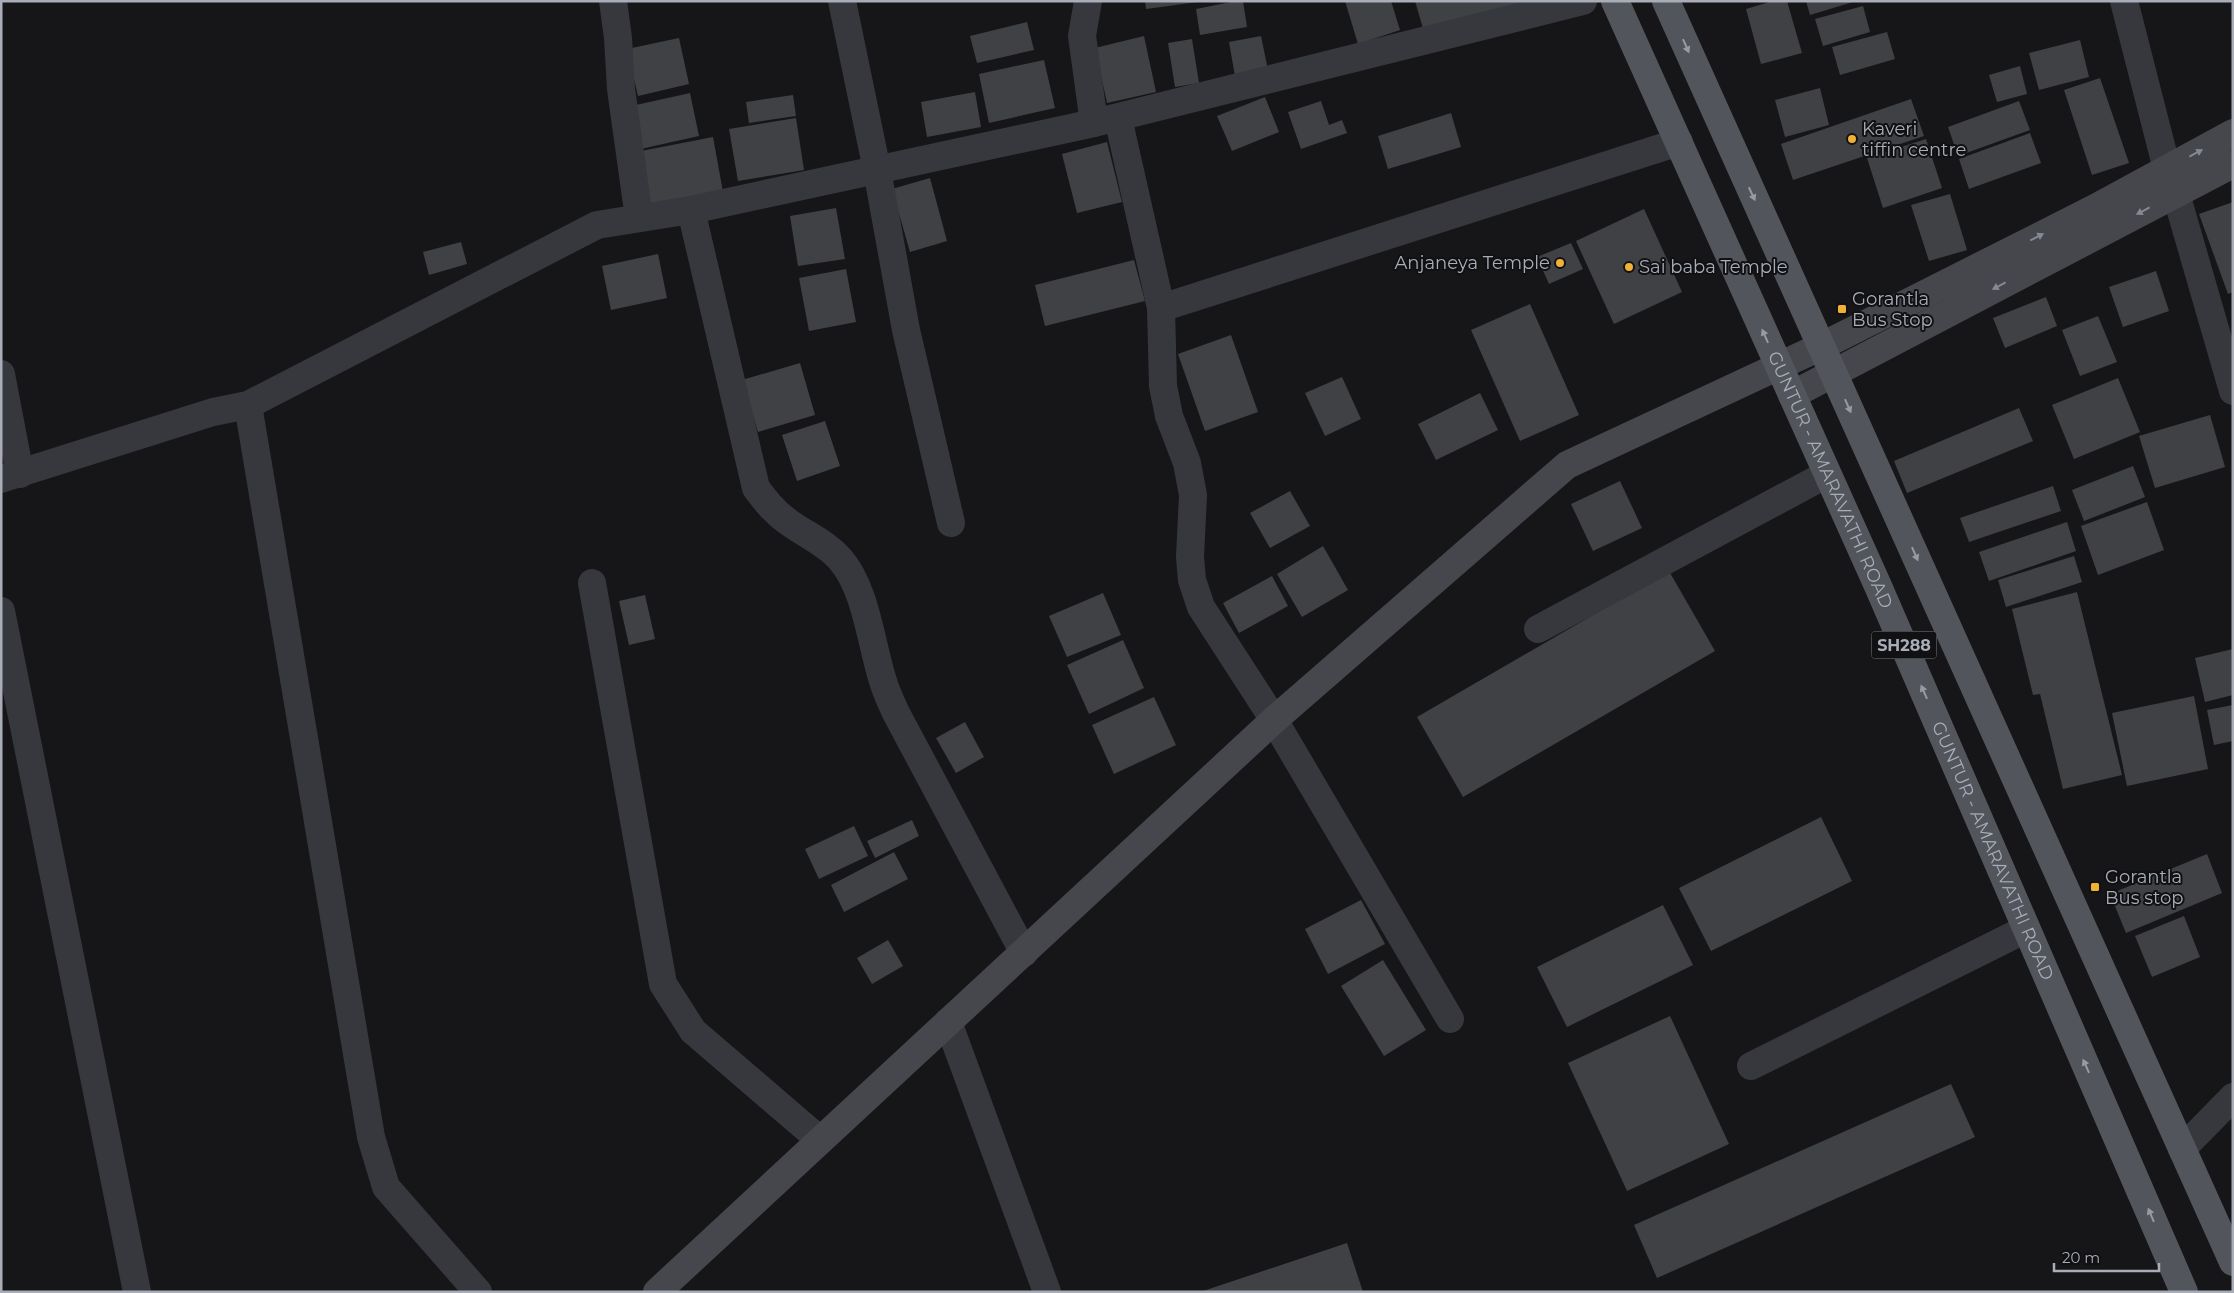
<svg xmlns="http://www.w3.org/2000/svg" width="2234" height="1293" font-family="Montserrat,sans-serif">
<rect width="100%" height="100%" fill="#161618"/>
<!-- building -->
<g fill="#404145">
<path d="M1145 1H1198V2L1146 9Z"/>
<path d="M1236 1H1243L1247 27 1200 35 1196 9Z"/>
<path d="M1345 1H1391L1400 30 1358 44Z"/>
<path d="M1415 1H1523V2L1424 32Z"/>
<path d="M1773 1H1787L1802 53 1761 64 1746 9Z"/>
<path d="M1806 1H1853V2L1810 15Z"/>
<path d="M1863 6 1870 32 1823 46 1815 19Z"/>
<path d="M1027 22 1034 50 977 63 970 36Z"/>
<path d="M1887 32 1895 59 1840 75 1832 47Z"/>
<path d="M1144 36 1156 92 1107 103 1095 48Z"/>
<path d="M1261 36 1268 70 1235 76 1229 42Z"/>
<path d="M679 38 689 84 638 96 627 49Z"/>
<path d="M1192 39 1199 83 1175 87 1168 43Z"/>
<path d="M2080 40 2089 77 2039 90 2029 53Z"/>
<path d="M1044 60 1055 108 989 123 979 74Z"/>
<path d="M2020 66 2027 94 1997 102 1989 75Z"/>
<path d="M2100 78 2129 163 2092 175 2064 90Z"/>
<path d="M1820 88 1829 125 1785 137 1775 100Z"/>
<path d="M975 92 981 127 927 137 921 102Z"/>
<path d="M690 93 699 136 636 150 627 107Z"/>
<path d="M793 95 796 116 749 123 746 102Z"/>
<path d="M1265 97 1279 132 1232 151 1217 116Z"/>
<path d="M1911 99 1924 136 1793 180 1781 144Z"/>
<path d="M1321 101 1329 125 1342 120 1347 133 1301 149 1288 112Z"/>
<path d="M2019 101 2030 130 1958 156 1948 127Z"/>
<path d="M1451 113 1461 147 1388 169 1378 136Z"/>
<path d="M796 118 804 170 738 181 729 129Z"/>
<path d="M2030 133 2041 163 1969 189 1959 159Z"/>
<path d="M713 137 723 192 651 206 641 151Z"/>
<path d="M1926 139 1942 188 1883 208 1867 158Z"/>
<path d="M1107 142 1122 202 1077 213 1062 154Z"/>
<path d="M930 178 947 241 910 252 892 189Z"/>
<path d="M1950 194 1967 250 1929 261 1911 205Z"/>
<path d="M2233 202V292L2228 294 2199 214Z"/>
<path d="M836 208 845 259 798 266 790 216Z"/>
<path d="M1644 209 1682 292 1614 324 1576 241Z"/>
<path d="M461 242 467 264 429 275 423 252Z"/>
<path d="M1571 243 1583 269 1549 284 1537 257Z"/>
<path d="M658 254 667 298 611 310 602 266Z"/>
<path d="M1134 260 1145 301 1045 326 1035 285Z"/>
<path d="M846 269 856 322 809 331 799 278Z"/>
<path d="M2156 271 2169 311 2123 327 2109 287Z"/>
<path d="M2046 297 2057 326 2005 348 1993 318Z"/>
<path d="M1530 304 1579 415 1520 441 1471 330Z"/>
<path d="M2098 316 2117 362 2080 376 2062 330Z"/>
<path d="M1231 335 1258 412 1205 431 1178 354Z"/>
<path d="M800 363 815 415 758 432 742 380Z"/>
<path d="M1342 377 1361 419 1325 436 1305 393Z"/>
<path d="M2118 378 2140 432 2074 459 2052 405Z"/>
<path d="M1480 393 1498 430 1436 460 1418 424Z"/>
<path d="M2019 408 2033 441 1907 493 1894 461Z"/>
<path d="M2210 415 2225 467 2155 488 2139 436Z"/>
<path d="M825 421 840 466 797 481 782 435Z"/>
<path d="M2133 466 2145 497 2084 521 2072 490Z"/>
<path d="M1620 481 1642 528 1593 551 1571 504Z"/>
<path d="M2053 486 2061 511 1969 542 1960 518Z"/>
<path d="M1290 491 1310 526 1270 548 1250 513Z"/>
<path d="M2147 502 2164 550 2098 575 2081 526Z"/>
<path d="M2067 522 2076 551 1989 581 1979 552Z"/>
<path d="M1323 546 1348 590 1302 617 1277 574Z"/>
<path d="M2074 556 2082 582 2006 607 1998 580Z"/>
<path d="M1669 571 1715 651 1463 797 1417 717Z"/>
<path d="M1272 576 1288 606 1239 633 1223 603Z"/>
<path d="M2077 592 2122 775 2063 789 2040 694 2033 695 2012 609Z"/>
<path d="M1103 593 1121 635 1067 657 1049 616Z"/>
<path d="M645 595 655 639 629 645 619 601Z"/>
<path d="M1123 640 1144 688 1089 714 1067 665Z"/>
<path d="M2233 649V695L2205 702 2195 658Z"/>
<path d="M2194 696 2208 769 2127 786 2112 713Z"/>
<path d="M1154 697 1176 745 1114 774 1092 725Z"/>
<path d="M2233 705V741L2214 745 2207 710Z"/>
<path d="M965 722 984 757 956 773 936 738Z"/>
<path d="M1821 817 1852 881 1711 951 1679 888Z"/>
<path d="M912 820 919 836 875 858 867 841Z"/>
<path d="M854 826 868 856 819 879 805 849Z"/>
<path d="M894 852 908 879 844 912 831 885Z"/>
<path d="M2207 854 2222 893 2126 933 2110 894Z"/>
<path d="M1361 900 1385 944 1328 974 1305 929Z"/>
<path d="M1663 905 1693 965 1567 1027 1537 967Z"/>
<path d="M2184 916 2200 957 2152 977 2135 936Z"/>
<path d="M888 940 903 966 872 984 857 958Z"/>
<path d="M1383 960 1426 1030 1384 1056 1341 986Z"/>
<path d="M1670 1016 1729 1144 1627 1191 1568 1063Z"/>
<path d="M1951 1084 1975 1137 1657 1278 1634 1225Z"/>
<path d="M1347 1243 1363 1292H1203V1291Z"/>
</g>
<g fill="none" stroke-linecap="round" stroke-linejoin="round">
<!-- street -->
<g stroke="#37383d" stroke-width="28">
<path d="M613 1 618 38 621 89 639 218"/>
<path d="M842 1 877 170 906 330 951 523"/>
<path d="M1088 1 1082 36 1094 123"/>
<path d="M2124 1 2167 169"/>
<path d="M1118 118 1161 308 1163 386 1169 416 1187 463 1193 495 1190 557 1192 580 1201 607 1274 720 1450 1019"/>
<path d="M2176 194 2233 391"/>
<path d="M691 210 756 488C765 500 774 512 787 521 804 534 825 542 840 559 866 588 871 644 883 681 886 692 891 702 896 713L1024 953"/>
<path d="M1161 308 1679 142"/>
<path d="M1 374 20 474"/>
<path d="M248 405 371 1137 386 1187 478 1292"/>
<path d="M1 479 213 412 248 405 597 225 691 210 1094 123 1583 1"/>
<path d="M592 583 663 984 693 1031 820 1140"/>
<path d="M1 611 137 1292"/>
<path d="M1538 629 1827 474"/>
<path d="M948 1022 1047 1292"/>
<path d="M1751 1066 2026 929"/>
<path d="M2182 1149 2233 1097"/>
</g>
<!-- secondary -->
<g stroke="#45474d" stroke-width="28">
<path d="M1792 395 2233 164"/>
<path d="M657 1292 1274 720 1567 465 1822 346 2095 208 2233 133"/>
</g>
<!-- primary -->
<g stroke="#53555c" stroke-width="28">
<path id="s1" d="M1615 1 1878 586 2184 1292"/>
<path d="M1666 1 2233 1262"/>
</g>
</g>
<!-- one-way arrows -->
<defs><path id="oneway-solid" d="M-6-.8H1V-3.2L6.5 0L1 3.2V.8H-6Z" transform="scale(1.25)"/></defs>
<g fill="#979ba6">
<use href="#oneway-solid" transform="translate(1686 46) rotate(66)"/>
<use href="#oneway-solid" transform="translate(1752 194) rotate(65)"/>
<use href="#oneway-solid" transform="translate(1765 336) rotate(-114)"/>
<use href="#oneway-solid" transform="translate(1848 406) rotate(66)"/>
<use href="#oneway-solid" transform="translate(1915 554) rotate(66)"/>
<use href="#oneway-solid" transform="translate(1924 692) rotate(-114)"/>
<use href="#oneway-solid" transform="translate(2086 1066) rotate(-114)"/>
<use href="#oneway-solid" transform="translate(2151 1215) rotate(-113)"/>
</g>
<g fill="#858993">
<use href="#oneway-solid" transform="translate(2196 153) rotate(-28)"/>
<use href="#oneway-solid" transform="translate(2143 211) rotate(152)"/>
<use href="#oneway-solid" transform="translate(2037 237) rotate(-27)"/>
<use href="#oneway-solid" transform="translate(1999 286) rotate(152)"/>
</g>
<!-- markers -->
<g fill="#f2b134" stroke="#111113" stroke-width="2">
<circle cx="1852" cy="139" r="5"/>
<circle cx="1560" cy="263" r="5"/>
<circle cx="1629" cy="267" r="5"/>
<rect x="1837" y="304" width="10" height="10" rx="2.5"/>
<rect x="2090" y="882" width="10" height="10" rx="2.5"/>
</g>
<g text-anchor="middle" stroke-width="4" stroke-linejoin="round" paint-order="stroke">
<!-- shield labels -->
<rect fill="#111113" stroke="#7b7e86" stroke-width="1" x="1871.5" y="631.5" width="65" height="27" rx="4"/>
<g font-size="16" font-weight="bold" fill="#a8adb8">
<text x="1904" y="651">SH288</text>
</g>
<!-- poi labels -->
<g font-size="18" fill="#a8adb8" stroke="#111113" text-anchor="start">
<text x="1862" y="135">Kaveri<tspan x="1862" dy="21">tiffin centre</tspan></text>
<text x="1550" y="269" text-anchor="end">Anjaneya Temple</text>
<text x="1639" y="273">Sai baba Temple</text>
<text x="1852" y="305">Gorantla<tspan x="1852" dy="21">Bus Stop</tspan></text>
<text x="2105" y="883">Gorantla<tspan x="2105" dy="21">Bus stop</tspan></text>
</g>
<!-- street labels -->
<g font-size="18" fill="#a8adb8" stroke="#111113">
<text dy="6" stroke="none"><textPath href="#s1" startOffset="525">GUNTUR - AMARAVATHI ROAD</textPath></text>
<text dy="6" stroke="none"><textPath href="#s1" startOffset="930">GUNTUR - AMARAVATHI ROAD</textPath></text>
</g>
</g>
<!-- border -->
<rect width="2234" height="1293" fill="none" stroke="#a8adb8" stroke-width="5"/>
<!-- scale -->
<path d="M2054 1263v8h105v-8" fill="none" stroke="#a8adb8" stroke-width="2.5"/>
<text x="2062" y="1263" font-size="15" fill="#a8adb8" stroke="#111113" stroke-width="4" paint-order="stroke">20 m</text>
</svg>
